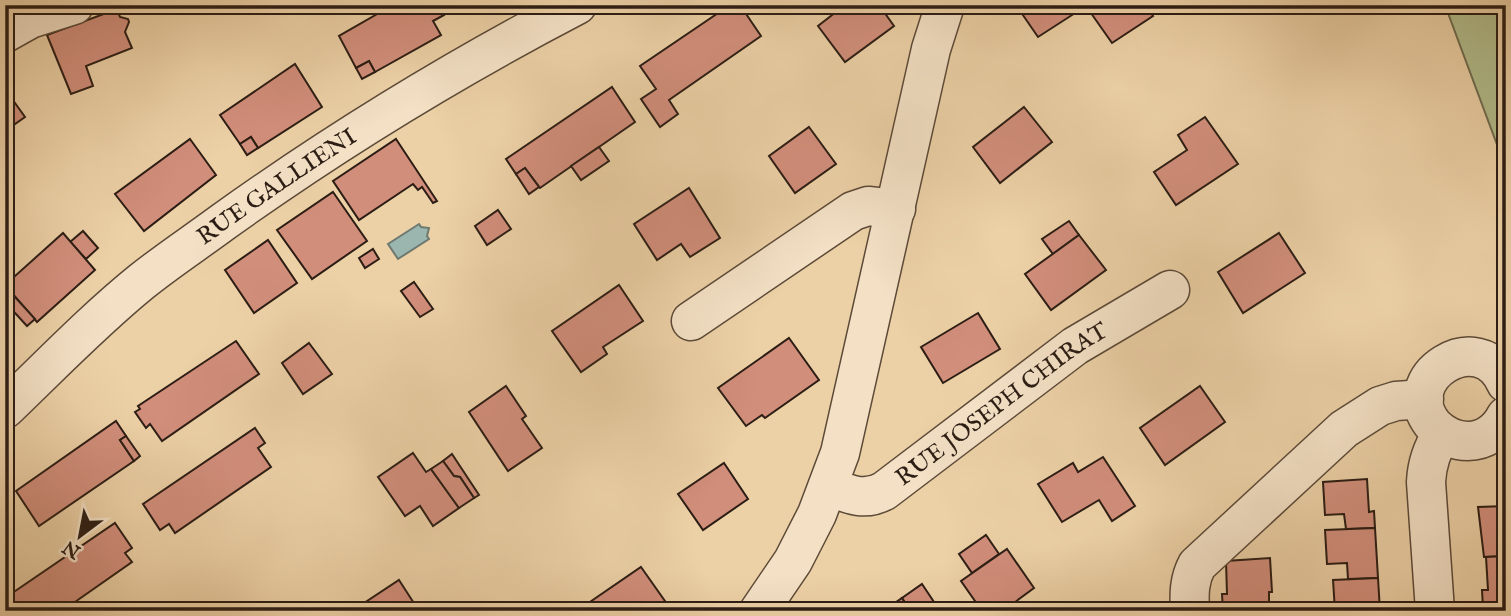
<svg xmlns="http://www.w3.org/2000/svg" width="1511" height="616" font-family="'IM FELL English',serif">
<rect width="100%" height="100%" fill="#ecd0a6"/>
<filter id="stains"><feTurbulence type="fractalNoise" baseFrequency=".00286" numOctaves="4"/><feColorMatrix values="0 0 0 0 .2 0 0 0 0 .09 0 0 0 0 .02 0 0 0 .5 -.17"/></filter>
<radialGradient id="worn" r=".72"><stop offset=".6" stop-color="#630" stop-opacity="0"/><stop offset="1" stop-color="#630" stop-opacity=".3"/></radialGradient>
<!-- green -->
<path fill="#b2bc8b" stroke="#6f6c50" stroke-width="2" d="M1445 5H1506V166H1505Z"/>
<!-- water -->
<path fill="#9ab6ae" stroke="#6e7970" stroke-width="2" d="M419 224 421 227 429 228 427 236 429 239 398 259 388 244Z"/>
<!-- building -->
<g fill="#d18e7b" stroke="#2c1d14" stroke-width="2">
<path d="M393 5H438L444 15 433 21 441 35 375 72 369 61 356 68 339 36Z"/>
<path d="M730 5H740L761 36 669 100 678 114 660 127 641 99 656 89 640 66Z"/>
<path d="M845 5H879L894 26 845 62 818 26Z"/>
<path d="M1016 5H1145L1153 16 1112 43 1086 6 1038 37Z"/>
<path d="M117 9 120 17 128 19 129 22 125 32 132 48 86 66 93 86 71 94 47 35Z"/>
<path d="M369 61 375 72 362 79 356 68Z"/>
<path d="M295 64 322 107 258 148 251 137 240 144 220 115Z"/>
<path d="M612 87 635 122 540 188 525 168 516 174 506 159Z"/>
<path d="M5 89 25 117 5 131Z"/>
<path d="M1024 107 1052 142 1000 183 973 147Z"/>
<path d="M1205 117 1238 164 1176 205 1154 172 1187 150 1178 135Z"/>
<path d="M809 127 836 164 795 193 769 156Z"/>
<path d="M251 137 258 148 247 155 240 144Z"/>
<path d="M190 139 216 175 144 231 115 194Z"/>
<path d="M396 139 437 201 433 203 422 187 418 190 413 184 359 220 333 181Z"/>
<path d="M599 147 609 161 581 180 571 166Z"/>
<path d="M525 168 539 187 529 194 516 174Z"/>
<path d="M689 188 720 238 690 257 681 244 657 260 634 224Z"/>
<path d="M333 192 367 241 312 279 277 230Z"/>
<path d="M498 210 511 229 487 245 475 226Z"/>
<path d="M1069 221 1079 235 1053 254 1042 239Z"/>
<path d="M83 231 98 248 86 259 70 242Z"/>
<path d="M63 233 95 270 37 322 5 285Z"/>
<path d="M1279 233 1305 273 1243 313 1218 272Z"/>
<path d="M1079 235 1106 270 1051 310 1025 274Z"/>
<path d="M268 240 297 283 254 313 225 270Z"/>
<path d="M373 249 379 259 365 268 359 258Z"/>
<path d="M414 282 433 309 420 317 401 291Z"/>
<path d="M619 285 643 321 603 347 607 354 581 372 552 331Z"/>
<path d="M5 286 35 319 27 326 5 302Z"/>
<path d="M978 313 1000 349 943 383 921 347Z"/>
<path d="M789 338 819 380 765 418 762 415 746 426 718 388Z"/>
<path d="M236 341 259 374 162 441 150 424 146 428 135 412 140 409 138 406Z"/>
<path d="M309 343 332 374 303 394 282 363Z"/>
<path d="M506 386 526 416 522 419 542 448 508 471 469 412Z"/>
<path d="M1200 386 1225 422 1165 465 1140 428Z"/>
<path d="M116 421 126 436 120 440 134 461 39 526 16 491Z"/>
<path d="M255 428 265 443 258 448 271 467 175 533 169 524 160 530 143 504Z"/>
<path d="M126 436 140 456 134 461 120 440Z"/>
<path d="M413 453 426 472 431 469 459 508 433 526 420 506 405 516 378 477Z"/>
<path d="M452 454 479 495 474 498 460 477 454 476 443 461Z"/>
<path d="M1103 457 1135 506 1112 521 1099 500 1062 522 1038 484 1073 463 1078 472Z"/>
<path d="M443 461 454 476 460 477 474 498 459 508 431 469Z"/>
<path d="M724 463 748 499 703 530 678 494Z"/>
<path d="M1367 479 1369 512 1374 511 1375 528 1346 529 1344 514 1325 515 1323 482Z"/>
<path d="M1506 506V556L1484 557 1478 507Z"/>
<path d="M115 523 132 548 125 553 132 562 62 611H16L14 608 8 611 5 607V598Z"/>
<path d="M1375 528 1378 578 1348 579 1347 563 1327 564 1325 530Z"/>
<path d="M986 535 999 554 972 573 959 554Z"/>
<path d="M1007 549 1034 588 1003 611H982L961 581Z"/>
<path d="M1506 556V606L1483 608 1482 590H1488L1486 557Z"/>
<path d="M1270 558 1272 592H1269V609L1223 611 1222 594H1227L1226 561Z"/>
<path d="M641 567 672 611H592L587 604Z"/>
<path d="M1378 578 1380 611H1335L1333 580Z"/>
<path d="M399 580 419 611H352Z"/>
<path d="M922 584 940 611H910L902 598Z"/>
<path d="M902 598 910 611H883L889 607Z"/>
</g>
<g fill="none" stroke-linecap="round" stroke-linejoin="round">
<defs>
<g id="minor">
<path d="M5 33 30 19 74 5"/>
<path d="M691 321 853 211 868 206 896 209"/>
<path d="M1506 383C1480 323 1393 378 1434 426 1443 435 1455 441 1468 441 1485 441 1498 431 1506 416"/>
<path id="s1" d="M5 409C50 366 93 321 141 282 167 261 196 242 223 222 336 141 454 69 577 5"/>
<path id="s2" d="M828 486C848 494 864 502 884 491L1075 346 1170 290"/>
<path d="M759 611 793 561 817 514 840 453 931 49 945 5"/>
<path d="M1190 611C1189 594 1189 580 1197 565L1344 429 1380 406 1396 401 1424 399"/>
<path d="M1435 611 1426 482C1427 463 1432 450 1442 433"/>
</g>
</defs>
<!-- minor casing -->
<use href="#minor" stroke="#5c4a38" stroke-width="41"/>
<!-- minor -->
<use href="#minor" stroke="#f3e0c5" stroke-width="38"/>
</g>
<g text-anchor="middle" stroke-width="6" stroke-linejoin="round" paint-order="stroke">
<!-- street labels -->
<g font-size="24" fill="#2c1d14" stroke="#f3e0c5">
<text dy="8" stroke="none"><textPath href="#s1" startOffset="352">RUE GALLIENI</textPath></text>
<text dy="8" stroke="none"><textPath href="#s2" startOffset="205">RUE JOSEPH CHIRAT</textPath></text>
</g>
</g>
<!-- margin -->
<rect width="1511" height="616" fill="none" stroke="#ecd0a6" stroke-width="28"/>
<rect x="7" y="7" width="1497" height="602" fill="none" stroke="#2c1d14" stroke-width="3.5"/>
<rect x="14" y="14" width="1483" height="588" fill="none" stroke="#2c1d14" stroke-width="2"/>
<!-- north arrow -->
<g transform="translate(80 536) rotate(212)" stroke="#f3e0c5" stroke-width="5" paint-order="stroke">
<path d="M0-5L12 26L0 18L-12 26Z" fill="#2c1d14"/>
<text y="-10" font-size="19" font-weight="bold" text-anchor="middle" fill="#2c1d14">N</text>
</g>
<rect width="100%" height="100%" filter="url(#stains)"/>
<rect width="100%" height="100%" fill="url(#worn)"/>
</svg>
